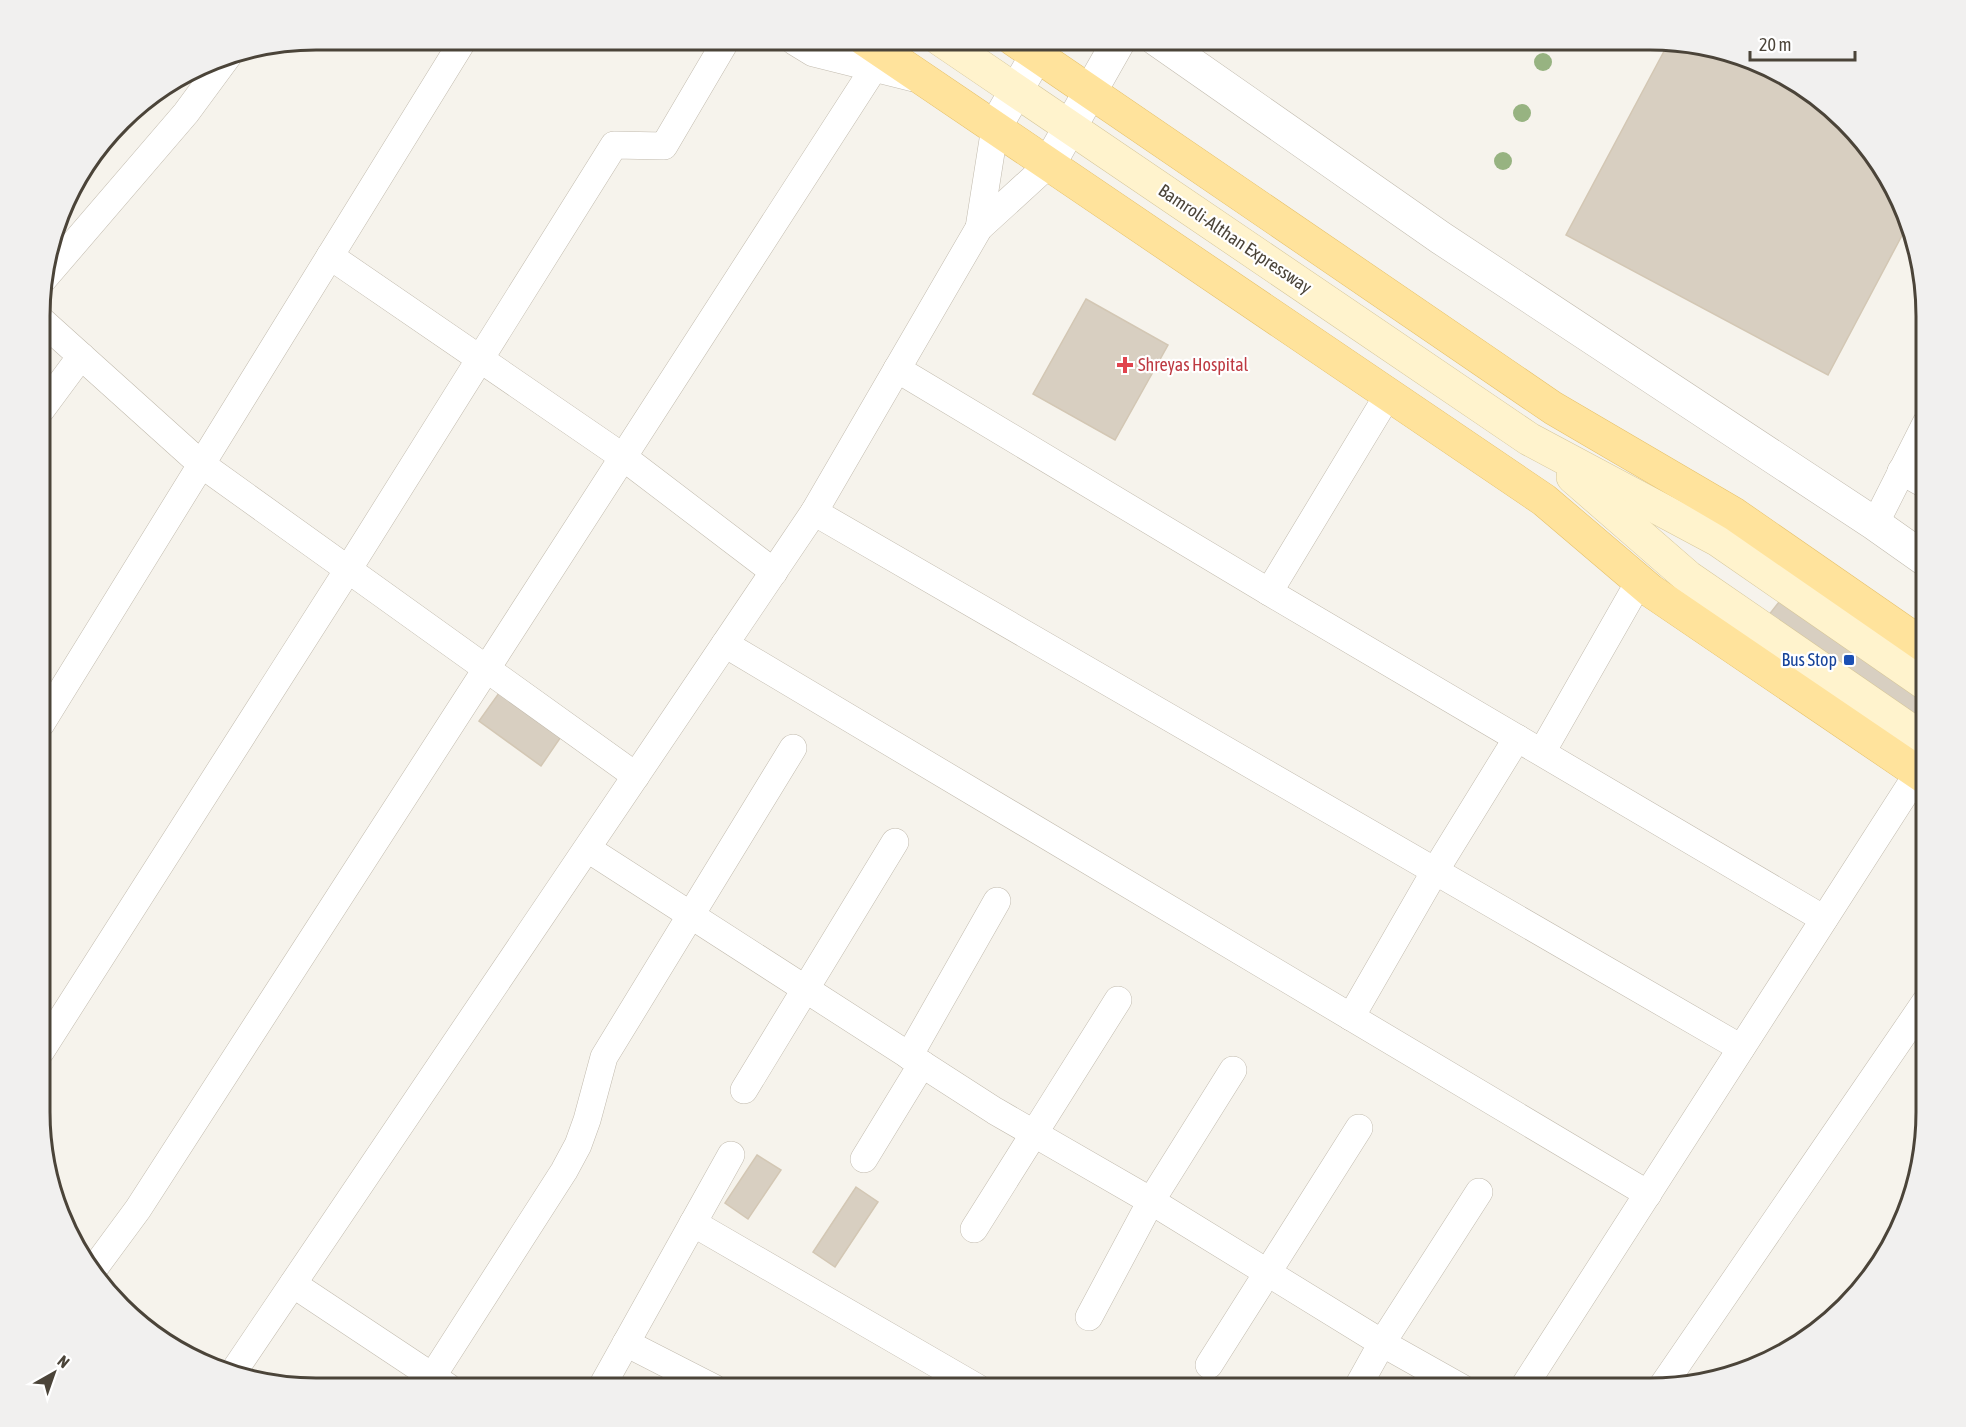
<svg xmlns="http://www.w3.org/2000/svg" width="1966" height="1427" font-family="'Asap Condensed',sans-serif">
<rect width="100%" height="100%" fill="#f6f3ec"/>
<!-- building -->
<g fill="#d8cfc1" stroke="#d3c7b4" stroke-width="1.5">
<path d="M1670 40 1740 54 1819 96 1898 193 1907 226 1828 375 1566 235Z"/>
<path d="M1086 299 1168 345 1115 440 1033 394Z"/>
<path d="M1783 597 1926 701V705L1914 723 1768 616Z"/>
<path d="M504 686 565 731 541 766 479 721Z"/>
<path d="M757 1155 781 1170 748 1219 725 1203Z"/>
<path d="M856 1187 878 1202 835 1267 813 1252Z"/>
</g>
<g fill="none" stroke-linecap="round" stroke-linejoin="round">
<defs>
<g id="minor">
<path d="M979 228 995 127"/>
<path d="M330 256 623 457 774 572"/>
<path d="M41 282 186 113 228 56"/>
<path d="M41 320 201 464 636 776"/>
<path d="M897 369 1269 592 1824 919"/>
<path d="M41 410 81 356"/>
<path d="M1901 471 1926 485"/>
<path d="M814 512 1741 1048"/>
<path d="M1875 524 1926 423"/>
<path d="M1269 592 1388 395"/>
<path d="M725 644 1648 1194"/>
<path d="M41 724 464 39"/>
<path d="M1542 752 1639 582"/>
<path d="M588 849 995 1111 1151 1201 1382 1343 1462 1388"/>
<path d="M1351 1017 1435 871 1517 738"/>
<path d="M41 1051 349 568 614 145 664 146 727 39"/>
<path d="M909 1056 997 901"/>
<path d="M744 1090 895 842"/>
<path d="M864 1159 922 1064"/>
<path d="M693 1223 978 1388"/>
<path d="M974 1229 1118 1000"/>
<path d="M93 1270 138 1209 876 65"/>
<path d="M293 1284 448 1387"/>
<path d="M1089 1317 1151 1201 1233 1070"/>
<path d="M626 1343 714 1388"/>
<path d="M1209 1365 1359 1128"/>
<path d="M232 1374 814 512 979 228 1049 164"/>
<path d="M432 1377 564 1171 578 1145 587 1120 604 1057 793 748"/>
<path d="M1663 1385 1926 1001"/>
<path d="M601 1388 731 1155"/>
<path d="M1357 1388 1382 1343 1479 1192"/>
<path d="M1523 1388 1918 773"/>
</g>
<g id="tertiary">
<path d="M796 39 814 50 914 75"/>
<path d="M1156 39 1441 238 1875 524 1926 560"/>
<path d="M995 127 1046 39"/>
<path d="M1049 164 1120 39"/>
</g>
<g id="secondary">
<path d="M940 39 1529 439 1718 540 1926 684"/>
<path d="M1573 477 1688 577 1926 741"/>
</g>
<g id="primary">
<path d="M864 39 1544 500 1651 591 1926 778"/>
<path d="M1013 39 1553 408 1734 514 1926 647"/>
</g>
</defs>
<!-- minor casing -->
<use href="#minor" stroke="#c2bbae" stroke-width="28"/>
<!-- tertiary casing -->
<use href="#tertiary" stroke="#c2bbae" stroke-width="34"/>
<!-- secondary casing -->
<use href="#secondary" stroke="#d6c79b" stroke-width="34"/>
<!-- primary casing -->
<use href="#primary" stroke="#e6c16a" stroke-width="34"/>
<!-- minor -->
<use href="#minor" stroke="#fff" stroke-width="27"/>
<!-- tertiary -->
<use href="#tertiary" stroke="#fff" stroke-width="33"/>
<!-- secondary -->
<use href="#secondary" stroke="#fff3cd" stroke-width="33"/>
<!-- primary -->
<use href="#primary" stroke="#ffe39c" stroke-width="33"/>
</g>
<!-- trees -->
<g fill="#97b381">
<circle cx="1543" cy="62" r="9"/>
<circle cx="1522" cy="113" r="9"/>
<circle cx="1503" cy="161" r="9"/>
</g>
<!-- markers -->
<path fill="#e0444e" stroke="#fff" stroke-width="2" d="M1122 356h6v6h6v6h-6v6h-6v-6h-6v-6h6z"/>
<rect fill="#1a4fb4" stroke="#fff" stroke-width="2" x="1843" y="654" width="12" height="12" rx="3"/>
<g text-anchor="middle" stroke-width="4.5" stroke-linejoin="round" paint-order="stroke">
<!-- street labels -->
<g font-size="18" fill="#4b4439" stroke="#fff">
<text transform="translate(1235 239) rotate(34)" y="6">Bamroli-Althan Expressway</text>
</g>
<!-- health labels -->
<g font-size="18" fill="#be3a42" stroke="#fff" text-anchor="start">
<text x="1138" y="371">Shreyas Hospital</text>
</g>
<!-- transit labels -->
<g font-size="18" fill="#164399" stroke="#fff" text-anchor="end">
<text x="1837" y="666">Bus Stop</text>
</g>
</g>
<!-- crop -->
<path d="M0 0H1966V1427H0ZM316 50H1650A266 266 0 0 1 1916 316V1112A266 266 0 0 1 1650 1378H316A266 266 0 0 1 50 1112V316A266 266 0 0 1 316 50Z" fill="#f1f0ef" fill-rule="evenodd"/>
<path fill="none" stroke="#4b4439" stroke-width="3" d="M316 50H1650A266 266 0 0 1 1916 316V1112A266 266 0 0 1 1650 1378H316A266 266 0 0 1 50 1112V316A266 266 0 0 1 316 50Z"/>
<!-- north arrow -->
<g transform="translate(54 1373) rotate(40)" stroke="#ffffff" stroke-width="4.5" paint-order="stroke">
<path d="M0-4.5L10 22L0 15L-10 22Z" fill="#4b4439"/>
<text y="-9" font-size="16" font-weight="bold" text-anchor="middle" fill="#4b4439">N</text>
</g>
<!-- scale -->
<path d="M1750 51v9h105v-9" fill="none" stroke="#4b4439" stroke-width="3"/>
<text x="1759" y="51" font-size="18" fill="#4b4439" stroke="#ffffff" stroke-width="4.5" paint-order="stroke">20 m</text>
</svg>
